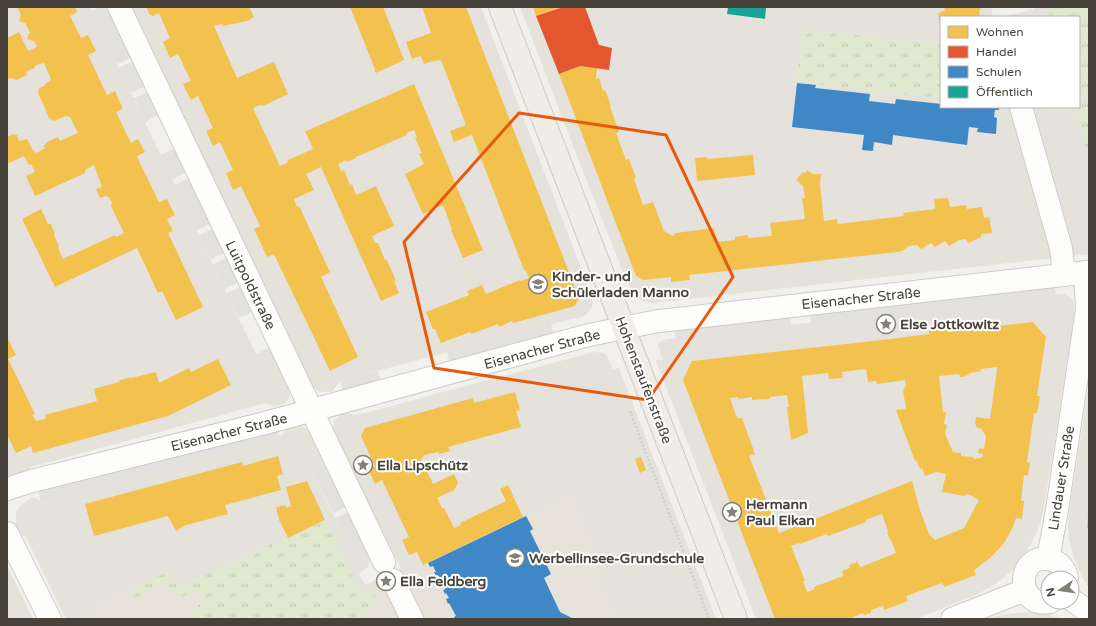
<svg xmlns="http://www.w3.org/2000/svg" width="1096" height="626" font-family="'Varela Round',sans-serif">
<defs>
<pattern id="grass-tufts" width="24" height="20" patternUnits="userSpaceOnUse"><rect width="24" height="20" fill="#e0e9d0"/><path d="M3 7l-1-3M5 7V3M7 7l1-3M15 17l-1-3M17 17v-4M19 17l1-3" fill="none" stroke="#c2c9b3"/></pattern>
</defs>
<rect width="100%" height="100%" fill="#f2f0ed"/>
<!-- residential -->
<g fill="#e5e2dc">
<path d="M7 7H90L256 354 271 347 291 390 289 398 284 404 274 407 265 403 31 467 25 474 7 478Z"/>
<path d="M131 7H481L589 289 593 303 590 310 583 317 567 320 340 381 332 392H325L318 391 313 386 309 381Z"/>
<path d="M520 7H991L993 17H941V107H1079V17H1003L1034 9V7H1089V254L652 303 644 302 634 297 627 282 577 156Z"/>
<path d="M1059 294H1064L1071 298 1073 301 1075 311 1044 508 1040 524 1035 536 1028 549 1014 569 997 583 978 594 916 619H756L656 361 663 359 658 347V345L661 341 667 339Z"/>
<path d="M594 352 604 353 608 357 612 369 619 368 620 371 716 619H66L25 535 21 536H19L16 527V514L18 509 26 501 32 498H35L41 502 280 437 287 429 297 426H302L308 429 311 431 327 464 312 471 353 556 368 550 370 559 368 567 359 574 365 585 401 568 333 432V426L335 420 340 415 347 413 357 415Z"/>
<path d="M1089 384V588L1081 575 1075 560 1069 540 1068 526 1069 512Z"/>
<path d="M7 567 15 582 33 619H7Z"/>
<path d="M1029 612 1043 614 1065 619H985L1005 614Z"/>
</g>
<!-- education -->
<path fill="#e7e3da" d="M573 496 600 582 614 619H99L93 608 131 589 169 571 178 588 325 519 362 595 523 517Z"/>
<!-- grass -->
<g fill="url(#grass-tufts)">
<path d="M1047 7H1089V159L1075 107H1079V17H1050Z"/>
<path d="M802 29 941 45V70L938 98 796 82Z"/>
<path d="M325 519 362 595 372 590 379 604 368 607 366 612 369 619H186L187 616 204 600 201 589 182 597 173 594 163 583 142 595 138 603 131 589 169 571 178 588Z"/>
</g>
<!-- parking -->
<g fill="#e3e1de">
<path d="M100 7H108L132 57 117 64 92 11Z"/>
<path d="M134 61 146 86 131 93 119 68Z"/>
<path d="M149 91 160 114 145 122 134 98Z"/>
<path d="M725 92 726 142 691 143V152L637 155 617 97Z"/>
<path d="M176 148 187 172 172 179 161 155Z"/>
<path d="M190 178 212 223 197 230 175 185Z"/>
<path d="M214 228 226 252 211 259 199 235Z"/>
<path d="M228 257 240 281 225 289 213 264Z"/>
<path d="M1054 280 1056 297 811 324 809 308Z"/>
<path d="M242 286 254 311 239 318 227 293Z"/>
<path d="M789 310 791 327 676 340 674 324Z"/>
<path d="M551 324 555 340 451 368 447 352Z"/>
<path d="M378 371 383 387 345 397 340 381Z"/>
<path d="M572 373 579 392 600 385 634 475 582 494 549 403 566 397 559 377Z"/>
<path d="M276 423 280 437 41 502 37 487Z"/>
<path d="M327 464 347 506 333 513 312 471Z"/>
<path d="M350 511 368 550 353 557 335 518Z"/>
</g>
<!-- homes -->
<g fill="#f2c14e" fill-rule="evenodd">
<path d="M17 7H75L77 12 70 16 81 38 88 35 96 51 88 55 107 95 115 91 123 109 116 112 131 143 138 139 145 152 137 156 139 161 159 202 167 199 175 215 167 219 173 231 168 233 203 307 176 320 162 291 158 293 137 248 55 287 22 219 41 209 48 224H51L55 234 54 235 59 246 58 248 63 259 115 235 116 237 124 233 111 206 112 203 109 197 106 196 100 198 96 189 102 187 94 165 85 170V173L35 196 26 176 35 172 31 164 29 165 24 156 9 163 7 161V137L14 134 17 135 19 141 27 139 32 149 36 153 45 148 44 146 47 142 58 137 60 141 78 133 70 117 66 116 54 121 49 118 44 106 38 93 39 88 44 86 45 84 50 81 51 79 44 63 36 65 34 68 26 72 27 75 17 80 10 78 7 80V38L19 32 28 51 37 47 34 41 27 39 30 32 25 23 19 21 21 15Z"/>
<path d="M146 7H249L254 17 247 21 223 26 222 24 214 26 237 78 274 62 288 94 263 106 260 105 253 108 280 166 287 163 288 160 313 149 304 129 306 131 414 84 483 250 463 258 451 230 452 229 443 205 423 214 405 174 424 164 419 154 422 153 415 138 417 137 414 130 406 133 407 135 356 157V158L347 162 346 160 338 164 341 171 344 170 350 185 352 184 356 195 376 186 394 226 372 236 375 243H378L385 260 386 259 396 280 394 281 399 293 381 301 321 167 306 174 314 190 294 199 297 207 299 206 330 272 321 277 358 357 330 371 274 254 267 257 254 229 260 226 241 186 233 190 226 173 233 170 220 142 213 146 206 131 213 128 198 96 191 100 183 84 191 81 178 54 170 58 163 42 170 38 159 13 153 16 151 15H150Z"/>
<path d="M350 7H383L404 60 376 73 374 70 375 69Z"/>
<path d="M422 7H466L579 298 575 306 513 323 512 321 499 327 498 324 471 334 470 332 441 343 435 329H433L426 312 469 295 467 291 482 285 486 294 520 280 521 281 529 278 526 271 524 270 472 135 454 142 450 131 466 125 441 60 433 61 424 64 421 56 412 59 406 42 431 33Z"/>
<path d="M533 7H562L536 16Z"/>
<path d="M944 7H981L979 12 980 17H941L940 23 938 14 940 12 945 11Z"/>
<path d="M580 66 597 68 596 79 599 78 603 91 605 90 611 106 610 107 619 132 616 133 626 160 629 159 636 178 634 179 643 205 653 202 664 231 673 236 676 233 714 228 717 242 735 240V237L748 235V238L772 236 770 223 805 219 802 198H805L803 186 796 180 803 172 805 173 807 170 813 174H821L820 185 824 221 837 219 838 224 904 216 903 213 935 209 934 199 948 198 950 207 966 205 967 209 982 207 984 218 989 217 992 233 981 234V237L968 243 966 239 959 240 949 246 945 241 935 247 931 243 921 249 917 245 909 246 902 251 897 252 689 275 690 280 671 282V277L643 280 636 276 559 74Z"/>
<path d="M753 155 755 175 697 181 695 158 707 157V159Z"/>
<path d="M1033 322 1046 337 1037 396H1040L1037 413H1034L1027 462 1030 463 1028 475H1024L1021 501H1024L1022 519 1016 518 1012 529 1004 543 998 550 990 558 974 570 976 575 944 587 942 583 906 596 908 601 884 610 883 606 871 610V613L864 615 862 613 849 619H775L683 380 692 361 891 339 929 334V330L947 328 948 332ZM997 367V370L990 419 976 417 975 424 978 428H981L986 436 984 449 979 448 978 453 983 454V457L974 459 973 457 961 456V453L953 452 945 434 947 425 944 424 946 412H943L939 376 959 374 960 377H963L968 375 970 373 981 371 980 369ZM866 369 868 382 876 381 877 384 905 380 906 386 903 390 906 409 896 410 915 461 916 460 920 469 922 468 925 476 936 472 946 474 942 492 965 496 966 494 973 496 979 500 964 528 935 540 929 534 920 510 912 481 779 533 749 456 755 454 742 418H737L730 398 738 397V399L752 397V400L770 399V397L787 395 789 407H787L791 440 808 433 802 376 828 373 829 379 843 378 842 372ZM882 514 888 531 887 532 890 540H891L896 553 861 567 858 564 857 560 856 563 851 564 849 565 850 568 842 571 843 576 814 587 815 589 807 592 803 581H805L791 546 799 543 800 544 827 534 828 536 866 522 865 520Z"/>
<path d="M7 337 16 355 8 359 35 414 32 415 36 421 46 419 45 415 97 401 94 389 119 382 120 380 131 377V378L156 372 159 383 189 368 191 372 218 359 231 385 168 416 33 453 31 446 16 453 7 435Z"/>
<path d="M515 392 520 410 516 411 521 427 448 447 450 451 439 454V452L424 455 420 461 425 472 427 471 433 484 454 474 458 483 454 490 437 498 442 508H444L454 528 461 525 460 523 506 501 500 489 508 485 523 517 423 565 417 552 409 555 402 540 409 537 382 480 375 484 368 469 375 466 361 436 365 428 473 398 474 403Z"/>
<path d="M278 456 283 474 277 476 281 490 225 505 228 514 186 525 176 531 168 516 94 536 85 504 242 462 243 466Z"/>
<path d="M641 457 646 470 640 473 635 459Z"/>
<path d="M307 481 325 520 288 538 279 520 276 507 286 505V508L291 506 286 487Z"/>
<path d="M1088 515H1089V528H1087Z"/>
</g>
<!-- shops -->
<path fill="#e4572e" d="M563 7H585L599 45 612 48 609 70 580 66 559 74 536 16Z"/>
<!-- schools -->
<g fill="#3f88c5">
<path d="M797 83 816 85 815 88 870 94 869 101 895 104 896 99 941 104V107H999V110H995L994 117 997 118 996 134 977 132 978 128 969 127 967 145 893 135 892 145 874 142 873 151 862 150 864 135 792 127Z"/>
<path d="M526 516 533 529 530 531 551 574 544 578 560 612 574 619H455L454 617 456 616 449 603 448 604 446 599 449 598 446 593 445 594 443 590H445L443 585 439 587 437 582 440 580 438 575 436 576 434 572H436L433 566 430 567 428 563Z"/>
</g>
<!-- public -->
<path fill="#17a398" d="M728 7H766L765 19 727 14Z"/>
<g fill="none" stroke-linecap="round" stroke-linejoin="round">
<defs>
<g id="minor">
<path d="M119 7 384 562"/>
<path d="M1021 107 1061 248 1064 275"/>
<path d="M7 489 32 481 265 423 589 335 658 321 669 320 1089 272"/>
<path d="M7 533 50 619"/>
<path d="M1048 559 1057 510 1087 309 1085 272"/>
<path d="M393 580 412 619"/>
<path d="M1072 600 1089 612"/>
<path d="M1050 602C1013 609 1017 549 1052 560 1061 563 1065 569 1067 578"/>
<path d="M952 619 1025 590"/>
</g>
<path id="major" d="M500 7 736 619"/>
</defs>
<!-- minor casing -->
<use href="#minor" stroke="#ceccc9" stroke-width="24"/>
<!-- major casing -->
<use href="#major" stroke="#d2cbbd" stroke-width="24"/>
<!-- path -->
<path stroke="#d2d0cc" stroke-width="2.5" stroke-dasharray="2 2" stroke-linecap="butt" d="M630 411 709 619"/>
<!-- minor -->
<use href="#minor" stroke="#fdfdfc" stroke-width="22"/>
<!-- major -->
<use href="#major" stroke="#f0ede6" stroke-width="22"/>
</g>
<!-- marked area -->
<path fill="none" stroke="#e8590c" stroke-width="3" stroke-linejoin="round" d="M519 113 666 135 733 277 648 400 434 368 404 242Z"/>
<!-- icons -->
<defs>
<symbol id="school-ring" viewBox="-11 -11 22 22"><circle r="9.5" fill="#fff" stroke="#837f79" stroke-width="1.5"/><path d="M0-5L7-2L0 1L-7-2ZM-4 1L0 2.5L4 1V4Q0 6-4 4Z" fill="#837f79"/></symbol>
<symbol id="sight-ring" viewBox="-11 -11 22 22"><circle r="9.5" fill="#fff" stroke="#837f79" stroke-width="1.5"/><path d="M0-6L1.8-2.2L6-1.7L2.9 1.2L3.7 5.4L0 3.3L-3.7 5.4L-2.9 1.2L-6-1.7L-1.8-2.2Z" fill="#837f79"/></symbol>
</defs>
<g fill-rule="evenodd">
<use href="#school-ring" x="527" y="273" width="22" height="22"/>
<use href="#sight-ring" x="875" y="313" width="22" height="22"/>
<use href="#sight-ring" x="352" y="454" width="22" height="22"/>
<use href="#sight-ring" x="721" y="501" width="22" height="22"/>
<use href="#school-ring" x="504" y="547" width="22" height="22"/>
<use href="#sight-ring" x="375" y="570" width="22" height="22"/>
</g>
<g text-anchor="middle" stroke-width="4" stroke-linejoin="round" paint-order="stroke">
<!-- poi labels -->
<g font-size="14" font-weight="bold" fill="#47423a" stroke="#fff" text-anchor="start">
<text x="552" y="281">Kinder- und<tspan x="552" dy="16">Schülerladen Manno</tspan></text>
<text x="900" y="329">Else Jottkowitz</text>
<text x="377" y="470">Ella Lipschütz</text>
<text x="746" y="509">Hermann<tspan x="746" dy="16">Paul Elkan</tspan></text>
<text x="529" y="563">Werbellinsee-Grundschule</text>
<text x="400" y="586">Ella Feldberg</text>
</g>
<!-- street labels -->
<g font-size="14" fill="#47423a" stroke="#fff">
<text transform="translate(251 285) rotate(64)" y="5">Luitpoldstraße</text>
<text transform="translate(861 298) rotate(-6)" y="5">Eisenacher Straße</text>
<text transform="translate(542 349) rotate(-15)" y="5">Eisenacher Straße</text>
<text transform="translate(644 380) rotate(69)" y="5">Hohenstaufenstraße</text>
<text transform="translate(229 432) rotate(-14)" y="5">Eisenacher Straße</text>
<text transform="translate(1061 478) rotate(-81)" y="5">Lindauer Straße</text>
</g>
</g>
<!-- border -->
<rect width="1096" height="626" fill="none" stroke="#47423a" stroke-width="16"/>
<!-- legend -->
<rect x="940" y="16" width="140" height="92" fill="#ffffff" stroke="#b5b3b0"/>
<rect x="948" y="26" width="20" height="12" fill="#f2c14e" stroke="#b5b3b0"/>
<text x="976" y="36" font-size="12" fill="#47423a">Wohnen</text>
<rect x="948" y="46" width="20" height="12" fill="#e4572e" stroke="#b5b3b0"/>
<text x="976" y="56" font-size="12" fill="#47423a">Handel</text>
<rect x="948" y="66" width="20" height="12" fill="#3f88c5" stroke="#b5b3b0"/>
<text x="976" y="76" font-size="12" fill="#47423a">Schulen</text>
<rect x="948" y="86" width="20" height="12" fill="#17a398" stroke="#b5b3b0"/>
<text x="976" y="96" font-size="12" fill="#47423a">Öffentlich</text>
<!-- north arrow -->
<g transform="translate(1060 590) rotate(257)"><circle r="19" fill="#ffffff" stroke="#b5b3b0"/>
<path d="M0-3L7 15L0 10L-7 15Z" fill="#837f79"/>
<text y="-6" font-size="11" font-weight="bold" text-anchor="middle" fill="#47423a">N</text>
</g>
</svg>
